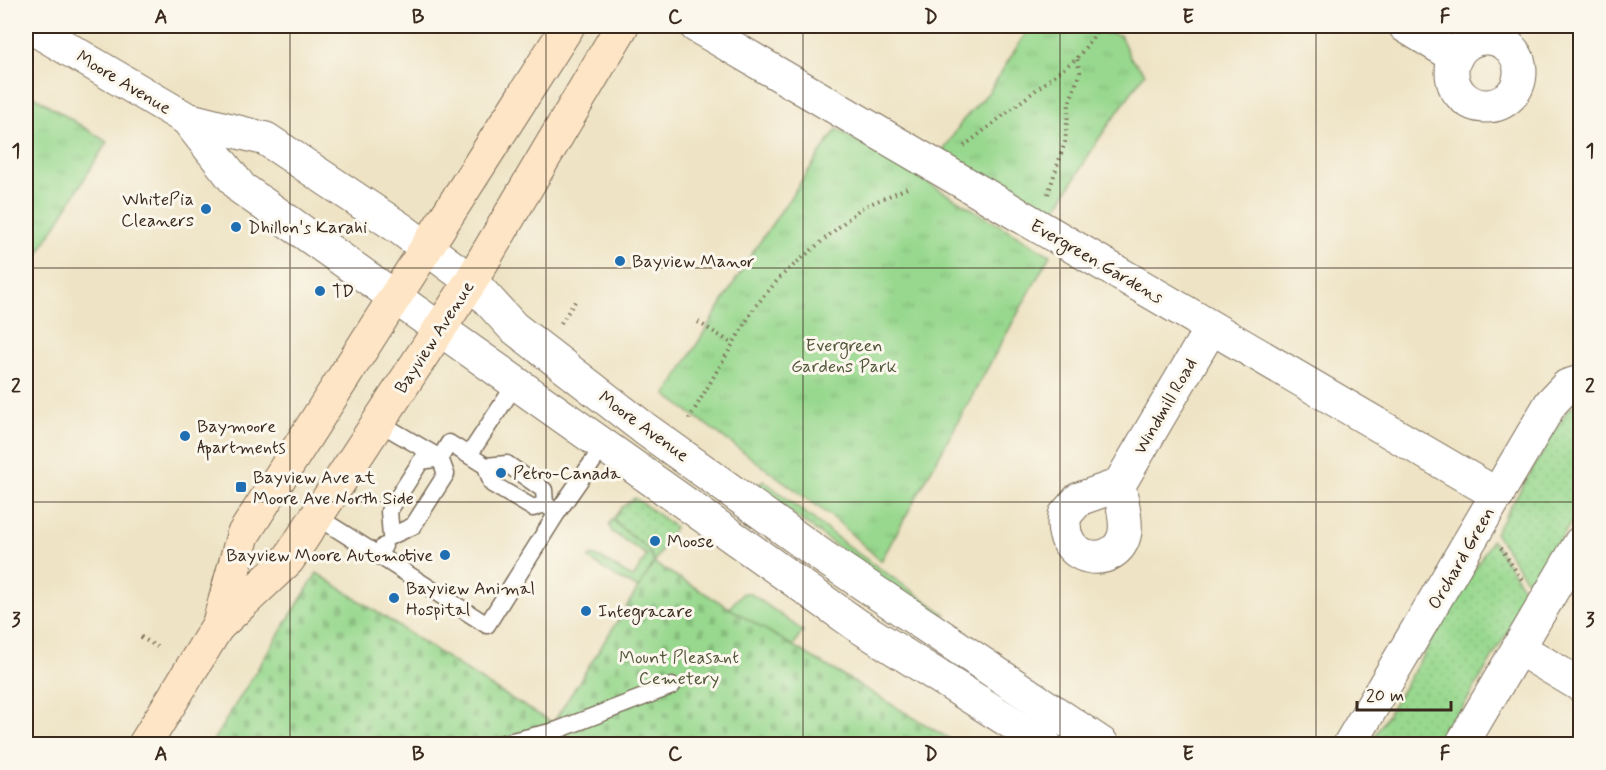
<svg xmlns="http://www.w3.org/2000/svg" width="1606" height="770" font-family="Mynerve,sans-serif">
<defs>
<pattern id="grass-dots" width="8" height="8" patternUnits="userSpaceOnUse" patternTransform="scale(1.5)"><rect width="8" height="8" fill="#98d88e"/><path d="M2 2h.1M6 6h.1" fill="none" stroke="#84ba7a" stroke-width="1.8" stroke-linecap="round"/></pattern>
<pattern id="cemetery-stones" width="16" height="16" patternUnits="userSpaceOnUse" patternTransform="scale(1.5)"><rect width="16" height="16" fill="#98d88e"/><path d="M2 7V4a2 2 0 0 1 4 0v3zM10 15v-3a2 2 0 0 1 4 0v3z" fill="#84ba7a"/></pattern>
<pattern id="park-tufts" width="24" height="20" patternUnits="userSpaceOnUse" patternTransform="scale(1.5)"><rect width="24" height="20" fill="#98d88e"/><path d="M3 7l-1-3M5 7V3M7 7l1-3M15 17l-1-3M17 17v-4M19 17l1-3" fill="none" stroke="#84ba7a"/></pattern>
</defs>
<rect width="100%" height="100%" fill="#fbf7ec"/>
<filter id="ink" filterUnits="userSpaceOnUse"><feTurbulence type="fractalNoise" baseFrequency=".0167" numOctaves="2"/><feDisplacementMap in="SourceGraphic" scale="12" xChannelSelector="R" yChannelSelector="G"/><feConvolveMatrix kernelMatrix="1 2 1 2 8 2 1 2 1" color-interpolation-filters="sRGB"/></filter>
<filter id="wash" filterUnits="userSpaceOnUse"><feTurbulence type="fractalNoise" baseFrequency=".008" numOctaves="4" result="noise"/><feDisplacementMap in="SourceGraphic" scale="24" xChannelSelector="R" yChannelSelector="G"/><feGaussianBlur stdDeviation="1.35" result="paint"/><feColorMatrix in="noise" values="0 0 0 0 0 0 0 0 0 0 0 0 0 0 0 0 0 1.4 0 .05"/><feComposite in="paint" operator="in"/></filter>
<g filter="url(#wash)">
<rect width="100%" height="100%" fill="#eee3c4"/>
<!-- grass -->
<g fill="url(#grass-dots)" stroke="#6a8156" stroke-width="1.5">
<path d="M1580 403V507L1532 589 1495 533 1568 409Z"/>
<path d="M763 480 853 550 947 615 928 612 794 515 759 485Z"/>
<path d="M635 498 675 527 654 563C649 541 625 537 613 519L622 507Z"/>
<path d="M1492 540 1529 596 1441 744H1370Z"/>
</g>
<!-- cemetery -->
<path fill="url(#cemetery-stones)" stroke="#6a8156" stroke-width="1.5" d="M654 563 958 744H211L317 573 490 686 553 723Z"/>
<!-- park -->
<g fill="url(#park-tufts)" stroke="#6a8156" stroke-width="1.5">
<path d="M1030 26H1090L1104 33 1120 35 1130 57 1145 73 1098 140 1052 216 943 151 963 120 989 92Z"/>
<path d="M26 91 107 142 26 274Z"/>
<path d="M837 129 1050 255 881 561 836 520 666 395 753 252Z"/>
</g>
<!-- garden -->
<g fill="#98d88e" stroke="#6a8156" stroke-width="1.5">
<path d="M613 519C625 537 649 541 654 563L638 588 616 577 588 558 592 555 602 559 633 578 647 555 612 532 609 524Z"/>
<path d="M743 593H750L803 631 793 646 729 608Z"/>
</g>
</g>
<g filter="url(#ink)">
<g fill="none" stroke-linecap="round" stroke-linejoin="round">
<defs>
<g id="service">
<path d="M378 422 440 458"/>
<path d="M469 455 517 382"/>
<path d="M440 458 421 461 389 511 391 536 413 526 446 474 440 458 449 443 486 466"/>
<path d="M545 504 544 490 507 464 486 466 492 484 533 508 545 504 557 513"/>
<path d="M316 516 378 555 384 546"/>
<path d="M378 555 487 625 557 513 605 444"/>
<path d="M499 744 555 731 672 686"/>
</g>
<g id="minor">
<path d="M696 26 1498 495"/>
<path d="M1405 26 1456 57"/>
<circle cx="1486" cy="72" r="34"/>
<path d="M1119 485C1121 499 1127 517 1125 532 1118 572 1056 563 1065 515L1079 499Z"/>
<path d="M1119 485 1211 328"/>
<path d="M1520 649 1580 685"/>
<path d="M1350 744 1551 403 1567 386 1580 382"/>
<path d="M1462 744 1580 543"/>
</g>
<g id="tertiary">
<path d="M29 26 187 119 266 139 401 229 471 281 513 327 645 429 822 556 1102 744"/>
<path d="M187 119 241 188 857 625 1045 744"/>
</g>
<g id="secondary">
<path d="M218 626 243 535 568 26"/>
<path d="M145 744 217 627 288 560 471 281 622 26"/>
</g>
</defs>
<!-- service casing -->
<use href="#service" stroke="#7a6b58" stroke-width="19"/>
<!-- minor casing -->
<use href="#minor" stroke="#7a6b58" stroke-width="35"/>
<!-- tertiary casing -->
<use href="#tertiary" stroke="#7a6b58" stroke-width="35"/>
<!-- secondary casing -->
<use href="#secondary" stroke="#7a6b58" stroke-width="35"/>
<!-- path -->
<g stroke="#7a6b58" stroke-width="4" stroke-dasharray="1.5 4.5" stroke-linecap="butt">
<path d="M964 146 1077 58 1102 26"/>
<path d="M1048 194 1065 142 1069 104 1080 72 1077 58"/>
<path d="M698 322 733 344"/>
<path d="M561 323 576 300"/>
<path d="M689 419 754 308 781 276 861 208 907 188"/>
<path d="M1501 548 1522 580"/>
<path d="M141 637 157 647"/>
</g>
<!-- service -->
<use href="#service" stroke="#fff" stroke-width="16"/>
<!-- minor -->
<use href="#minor" stroke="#fff" stroke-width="33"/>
<!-- tertiary -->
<use href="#tertiary" stroke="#fff" stroke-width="33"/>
<!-- secondary -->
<use href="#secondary" stroke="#fee5c5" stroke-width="33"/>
</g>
</g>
<!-- grid -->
<path fill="none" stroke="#3b2a1e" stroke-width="1.5" stroke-opacity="0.55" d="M290 26V744M546 26V744M803 26V744M1060 26V744M1316 26V744M26 268H1580M26 502H1580"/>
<!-- markers -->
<g fill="#1f6fb2" stroke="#fbf7ec" stroke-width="2">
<circle cx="206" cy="209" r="6"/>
<circle cx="236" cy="227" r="6"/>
<circle cx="620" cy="261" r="6"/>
<circle cx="320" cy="291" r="6"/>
<circle cx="185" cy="436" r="6"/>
<circle cx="501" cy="473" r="6"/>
<rect x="235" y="481" width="12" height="12" rx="3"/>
<circle cx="655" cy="541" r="6"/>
<circle cx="445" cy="555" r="6"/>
<circle cx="394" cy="598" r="6"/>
<circle cx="586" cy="611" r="6"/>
</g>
<g text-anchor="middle" stroke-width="6" stroke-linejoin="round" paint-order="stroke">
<!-- street labels -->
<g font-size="18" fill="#3b2a1e" stroke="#fbf7ec">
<text transform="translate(124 82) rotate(31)" y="6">Moore Avenue</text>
<text transform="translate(1097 261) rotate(30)" y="6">Evergreen Gardens</text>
<text transform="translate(434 337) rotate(-57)" y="6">Bayview Avenue</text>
<text transform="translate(1165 406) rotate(-60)" y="6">Windmill Road</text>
<text transform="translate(644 426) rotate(36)" y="6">Moore Avenue</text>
<text transform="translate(1461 558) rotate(-60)" y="6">Orchard Green</text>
</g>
<!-- poi labels -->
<g font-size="18" fill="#3b2a1e" stroke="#fbf7ec" text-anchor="start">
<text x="194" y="205" text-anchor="end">WhitePia<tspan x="194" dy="21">Cleaners</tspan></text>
<text x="248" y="233">Dhillon's Karahi</text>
<text x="632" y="267">Bayview Manor</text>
<text x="332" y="297">TD</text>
<text x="197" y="432">Baymoore<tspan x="197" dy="21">Apartments</tspan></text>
<text x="513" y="479">Petro-Canada</text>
<text x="253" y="483">Bayview Ave at<tspan x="253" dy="21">Moore Ave North Side</tspan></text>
<text x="667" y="547">Moose</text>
<text x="433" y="561" text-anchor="end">Bayview Moore Automotive</text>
<text x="406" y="594">Bayview Animal<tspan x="406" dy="21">Hospital</tspan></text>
<text x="598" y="617">Integracare</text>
</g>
<!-- park labels -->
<g font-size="18" fill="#52563a" stroke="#fbf7ec">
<text x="844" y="351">Evergreen<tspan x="844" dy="21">Gardens Park</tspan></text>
<text x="679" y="663">Mount Pleasant<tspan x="679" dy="21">Cemetery</tspan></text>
</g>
</g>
<!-- margin -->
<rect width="1606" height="770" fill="none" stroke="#fbf7ec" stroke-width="66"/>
<!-- scale -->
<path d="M1357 701v9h94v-9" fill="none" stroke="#3b2a1e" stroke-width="3"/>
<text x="1366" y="701" font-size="18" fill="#3b2a1e" stroke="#fbf7ec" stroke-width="4.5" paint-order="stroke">20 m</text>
<rect x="33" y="33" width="1540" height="704" fill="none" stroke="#3b2a1e" stroke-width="2"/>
<g font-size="20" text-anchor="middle" font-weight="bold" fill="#3b2a1e">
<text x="161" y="23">A</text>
<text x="418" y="23">B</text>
<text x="675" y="23">C</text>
<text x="931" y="23">D</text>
<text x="1188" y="23">E</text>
<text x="1445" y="23">F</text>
<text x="16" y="157">1</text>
<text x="1590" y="157">1</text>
<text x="16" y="392">2</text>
<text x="1590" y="392">2</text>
<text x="16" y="626">3</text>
<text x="1590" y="626">3</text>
<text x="161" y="760">A</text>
<text x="418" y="760">B</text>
<text x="675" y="760">C</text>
<text x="931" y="760">D</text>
<text x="1188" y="760">E</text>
<text x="1445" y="760">F</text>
</g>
</svg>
